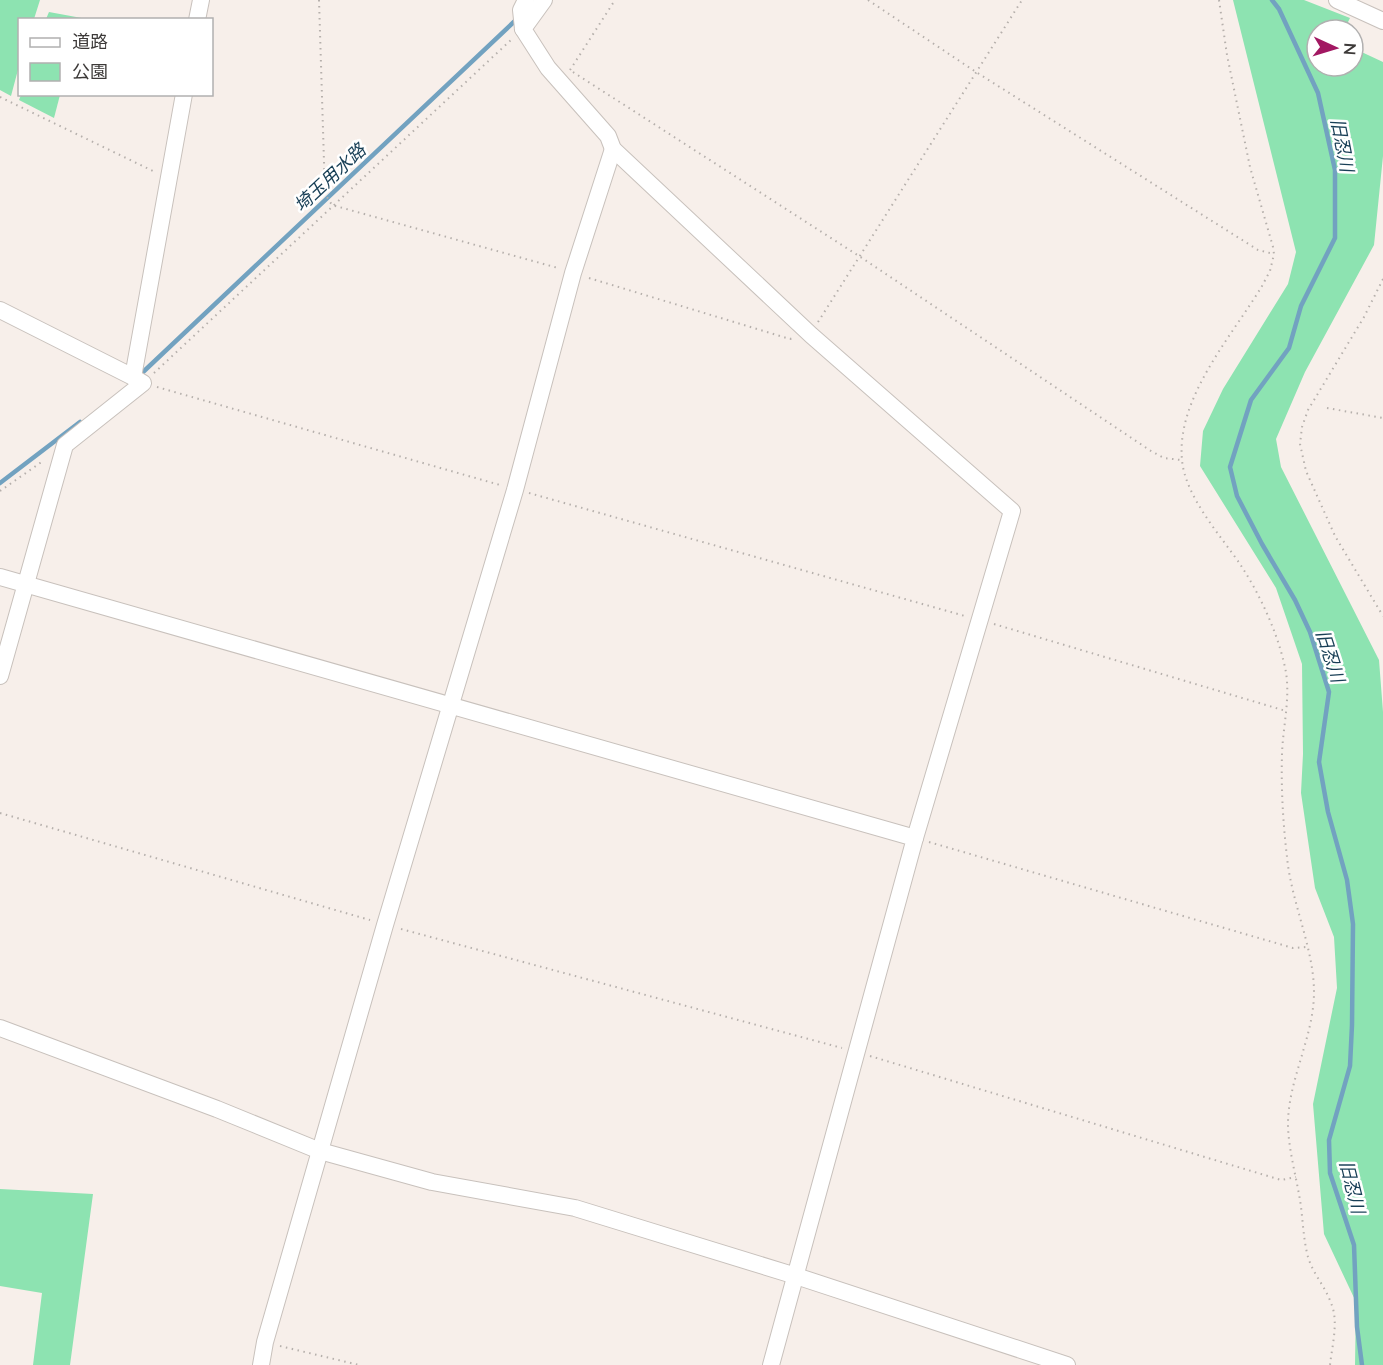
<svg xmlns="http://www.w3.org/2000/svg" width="1383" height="1365" font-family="Lato,'Noto Sans JP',sans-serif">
<rect width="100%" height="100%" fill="#f7efea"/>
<!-- green -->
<g fill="#8de3b1">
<path d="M0 0H40L34 19 20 20 19 66 11 96 0 90Z"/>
<path d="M1233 0H1304L1350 18 1344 30H1317V66H1353V48L1383 62V156L1374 245 1305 372 1276 439 1281 467 1379 660 1383 712V1365H1355L1356 1302 1324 1234 1313 1104 1337 988 1334 937 1315 888 1301 793 1303 754 1302 664 1276 588 1200 466 1203 431 1223 389 1288 284 1296 252Z"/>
<path d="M49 12 87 19H46Z"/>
<path d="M21 95H60L54 118 19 100Z"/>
<path d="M0 1189 93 1194 70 1365H33L42 1293 0 1286Z"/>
</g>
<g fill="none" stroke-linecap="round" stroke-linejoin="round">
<!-- stream -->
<g stroke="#72a2c0" stroke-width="4.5">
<path d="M1272 0 1279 9 1318 93 1335 170V238L1301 306 1289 348 1251 400 1230 467 1237 496 1262 544 1295 600 1310 632 1329 692 1319 762 1328 812 1347 880 1353 924 1352 1025 1350 1066 1329 1140 1330 1173 1354 1245 1357 1327 1362 1365"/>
<path d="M142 373 518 18"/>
<path d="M0 483 80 422"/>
</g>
<defs>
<g id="street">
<path d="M544 0 523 29 548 68 608 136 613 149 811 335 1012 511 915 838"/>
<path d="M1337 0 1383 21"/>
<path d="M197 20 201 0"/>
<path d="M523 29 521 10 526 0"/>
<path d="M0 310 133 377 184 94"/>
<path d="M0 577 915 838 771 1365"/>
<path d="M0 676 65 445 143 383 133 377"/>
<path d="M0 1028 217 1109 320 1151 432 1182 575 1208 796 1276 1067 1365"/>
<path d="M261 1365 265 1342 385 925 515 490 573 273 613 149"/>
</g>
</defs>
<!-- street casing -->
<use href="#street" stroke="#c8c1bc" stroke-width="18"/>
<!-- path -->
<g stroke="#b6b0ac" stroke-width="2" stroke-dasharray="1.5 4.5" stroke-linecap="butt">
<path d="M319 0 325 194 332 205 558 268"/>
<path d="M868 0 976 72 1258 250 1274 254"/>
<path d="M1219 0 1227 55 1250 167 1273 247 1274 254 1270 271 1262 286C1232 336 1176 398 1182 460 1185 496 1220 535 1240 564 1259 593 1276 629 1284 663 1292 693 1283 724 1282 754 1281 788 1283 823 1287 857 1291 901 1314 949 1314 992 1314 1038 1287 1081 1288 1127 1289 1151 1296 1176 1300 1200 1303 1219 1303 1238 1308 1257 1313 1274 1325 1286 1331 1303 1339 1321 1332 1346 1330 1365"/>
<path d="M570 70 615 0"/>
<path d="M573 72 859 256 1151 451 1164 458 1181 460"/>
<path d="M0 97 155 172"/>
<path d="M589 278 790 339 793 338"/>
<path d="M1383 279 1364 317 1308 410 1302 427 1300 444 1306 471 1335 536 1383 616"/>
<path d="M818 322 1022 0"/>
<path d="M154 373 512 39"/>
<path d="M157 387 500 485"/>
<path d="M1327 408 1383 418"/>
<path d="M0 491 43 461"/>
<path d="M529 493 965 616"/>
<path d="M994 624 1286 711"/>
<path d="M0 813 370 920"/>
<path d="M929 842 1293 948 1307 947"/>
<path d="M401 929 842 1048"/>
<path d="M870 1056 1281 1180 1296 1177"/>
<path d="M280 1346 359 1365"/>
</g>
<!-- street -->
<use href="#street" stroke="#fff" stroke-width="16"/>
</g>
<g text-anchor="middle" stroke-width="5" stroke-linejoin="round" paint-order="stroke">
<!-- water labels -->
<g font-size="18" font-style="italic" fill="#183f56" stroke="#fff">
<text transform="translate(1342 145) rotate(79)" y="6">旧忍川</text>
<text transform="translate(330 178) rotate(-43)" y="6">埼玉用水路</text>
<text transform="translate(1330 656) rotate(72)" y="6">旧忍川</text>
<text transform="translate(1352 1187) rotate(76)" y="6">旧忍川</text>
</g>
</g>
<!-- legend -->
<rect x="18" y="18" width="195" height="78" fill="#ffffff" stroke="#b1b0b0" stroke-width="1.5"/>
<rect x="30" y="38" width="30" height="9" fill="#ffffff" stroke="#b1b0b0" stroke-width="1.5"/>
<text x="72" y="48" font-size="18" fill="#3d3a39">道路</text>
<rect x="30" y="63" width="30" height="18" fill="#8de3b1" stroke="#b1b0b0" stroke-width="1.5"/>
<text x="72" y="78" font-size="18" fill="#3d3a39">公園</text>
<!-- north arrow -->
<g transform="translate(1335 48) rotate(94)"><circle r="28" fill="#ffffff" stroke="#b1b0b0" stroke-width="1.5"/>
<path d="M0-4.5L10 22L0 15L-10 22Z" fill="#a21862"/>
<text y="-9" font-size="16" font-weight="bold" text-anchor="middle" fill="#3d3a39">N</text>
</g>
</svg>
